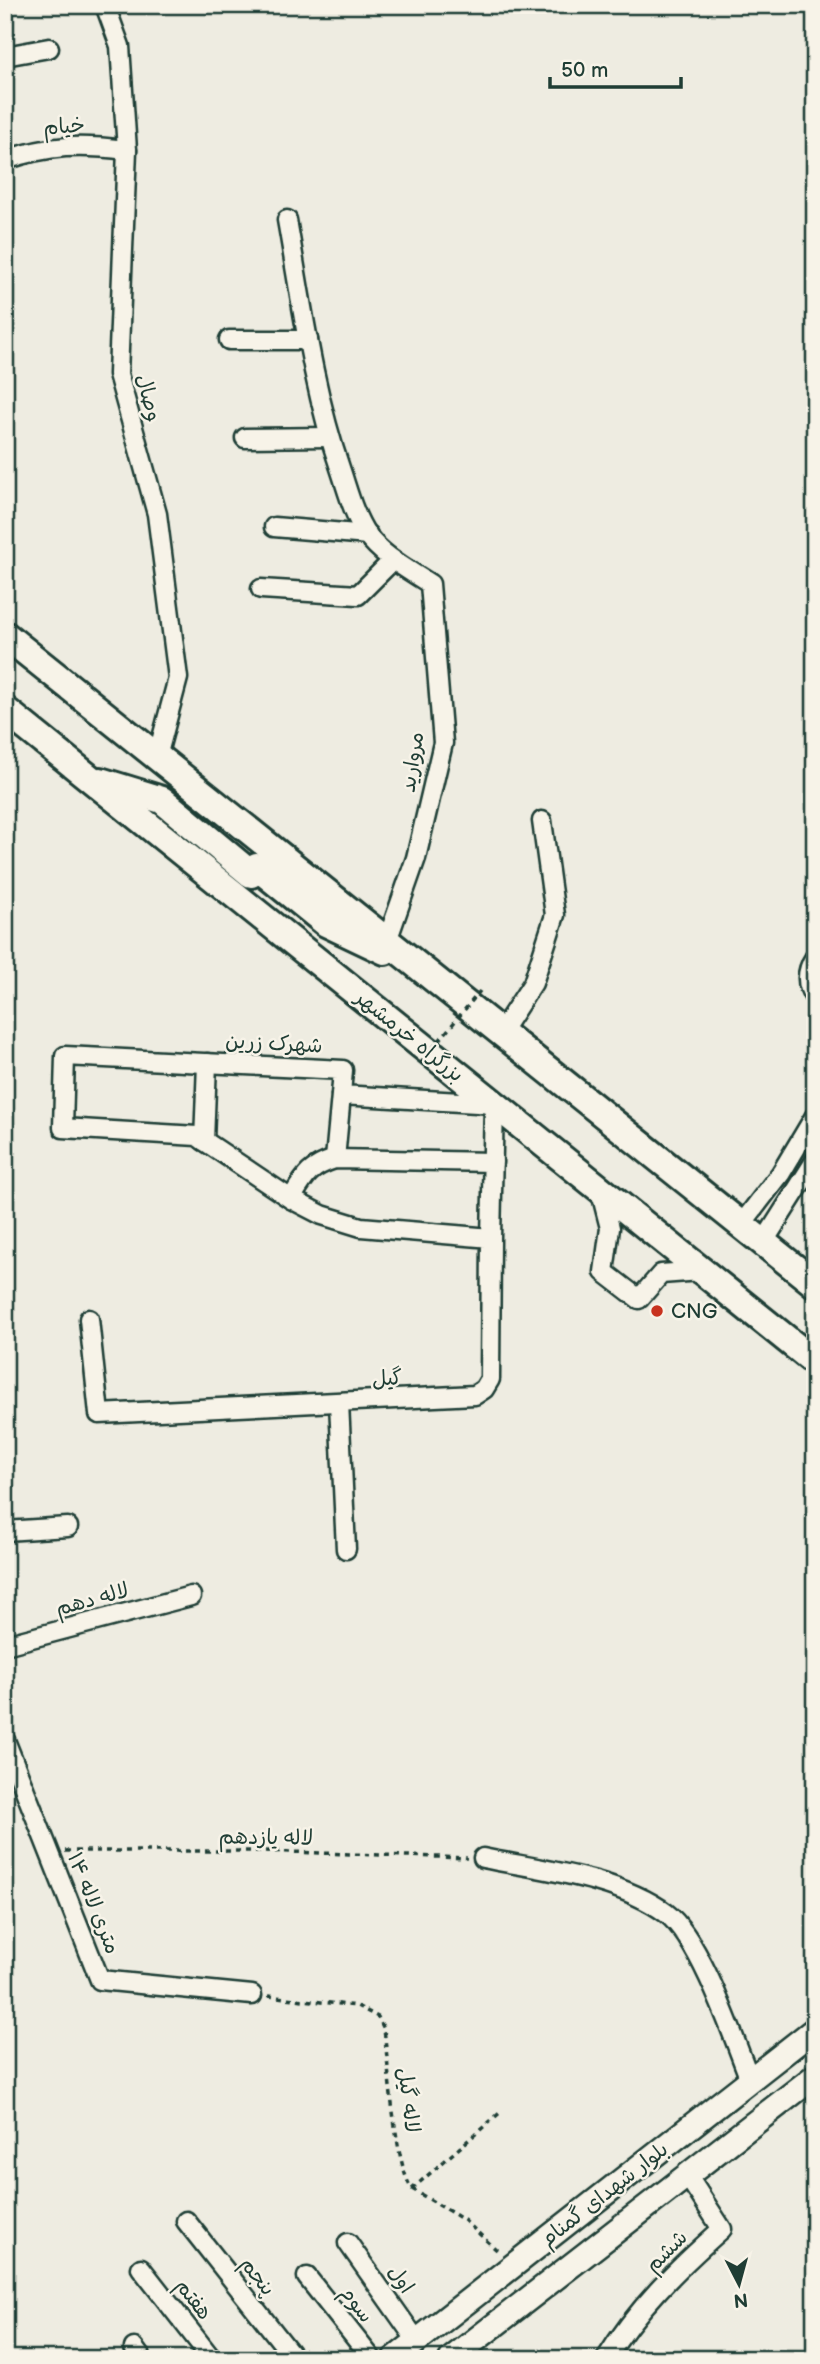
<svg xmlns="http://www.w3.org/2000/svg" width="820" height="2364" font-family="'Balsamiq Sans','Playpen Sans Arabic',sans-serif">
<rect width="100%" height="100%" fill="#eeece1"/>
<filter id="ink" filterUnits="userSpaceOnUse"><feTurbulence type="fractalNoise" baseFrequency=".0143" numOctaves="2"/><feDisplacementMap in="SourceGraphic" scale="14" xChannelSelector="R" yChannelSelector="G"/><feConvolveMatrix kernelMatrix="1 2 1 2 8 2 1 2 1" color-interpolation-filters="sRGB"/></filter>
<g filter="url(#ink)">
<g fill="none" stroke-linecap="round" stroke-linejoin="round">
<defs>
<g id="minor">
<path d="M105 5 120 46 127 150 118 374 157 514 178 678 157 757"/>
<path d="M5 56 49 48"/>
<path d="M5 160C51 145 79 144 127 150"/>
<path d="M287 220C302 304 313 390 341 471 348 492 354 516 367 535 382 556 409 570 430 584L443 743 416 858 387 941"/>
<path d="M229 340H308"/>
<path d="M245 438 329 437"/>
<path d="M274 527 368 535"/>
<path d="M261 589 358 595 393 560"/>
<path d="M815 957C806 971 805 984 815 998"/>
<path d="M501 1032 533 983 555 915 542 821"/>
<path d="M204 1141 207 1063"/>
<path d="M335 1159 341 1095"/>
<path d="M600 1189 610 1228 604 1272 639 1299 661 1274 701 1271"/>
<path d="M291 1199C305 1176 309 1167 335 1159L493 1162"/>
<path d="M741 1225 781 1173 815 1116"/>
<path d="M763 1243 815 1161"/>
<path d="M89 1319 99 1414 475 1395 484 1389 490 1379 491 1238 494 1104 341 1095 343 1070 65 1056 63 1128 197 1136 291 1199 322 1215 361 1227 491 1238"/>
<path d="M339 1403 346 1549"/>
<path d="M5 1531 68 1527"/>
<path d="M5 1645 191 1596"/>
<path d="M5 1740 100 1980 252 1995"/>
<path d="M483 1858C541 1870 617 1877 666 1913 700 1938 734 2039 750 2080"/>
<path d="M186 2221 295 2359"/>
<path d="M348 2243 417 2341"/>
<path d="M141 2268 212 2359"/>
<path d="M307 2277 372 2359"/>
<path d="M134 2348 142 2359"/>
<path d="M606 2359C636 2309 678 2268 722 2229L687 2175"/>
</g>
<g id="major">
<path d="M394 2359 815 2029"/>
<path d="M451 2359 815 2076"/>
</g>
<g id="highway">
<path d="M5 635 815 1284"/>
<path d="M5 710 815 1362"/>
<path d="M100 781 162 800 251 874"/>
<path d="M257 867 326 923 385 951"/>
</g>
</defs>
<!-- minor casing -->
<use href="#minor" stroke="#1f3d34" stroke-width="23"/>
<!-- major casing -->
<use href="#major" stroke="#1f3d34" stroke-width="28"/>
<!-- highway casing -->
<use href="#highway" stroke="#1f3d34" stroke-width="32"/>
<!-- path -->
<g stroke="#1f3d34" stroke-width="3.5" stroke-dasharray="5 5" stroke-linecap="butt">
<path d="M65 1851H262L467 1858"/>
<path d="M268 1996 357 2006 378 2017 384 2029C388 2062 395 2166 412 2189L464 2220 499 2252"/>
<path d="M412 2189 502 2111"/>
</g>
<!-- minor -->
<use href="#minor" stroke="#f7f3e8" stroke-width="18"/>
<!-- major -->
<use href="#major" stroke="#f7f3e8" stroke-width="23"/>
<!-- highway -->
<use href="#highway" stroke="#f7f3e8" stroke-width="26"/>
<!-- path-bridge -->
<path stroke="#1f3d34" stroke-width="3.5" stroke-dasharray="5 5" stroke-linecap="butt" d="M420 1064 480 991"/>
</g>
</g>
<!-- markers -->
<circle fill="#c8321e" stroke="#f7f3e8" stroke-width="2.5" cx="657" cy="1311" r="7"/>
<g text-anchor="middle" stroke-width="5" stroke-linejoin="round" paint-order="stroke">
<!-- street labels -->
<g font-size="21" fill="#1f3d34" stroke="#f7f3e8">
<text transform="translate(64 126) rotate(-4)" y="7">خیام</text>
<text transform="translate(149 398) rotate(75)" y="7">وصال</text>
<text transform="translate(412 762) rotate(-81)" y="7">مروارید</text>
<text transform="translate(410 1036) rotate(39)" y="7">بزرگراه خرمشهر</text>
<text transform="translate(274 1043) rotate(3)" y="7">شهرک زرین</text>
<text transform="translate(387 1378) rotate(-3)" y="7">گیل</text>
<text transform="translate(92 1599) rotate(-15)" y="7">لاله دهم</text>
<text transform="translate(266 1837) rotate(1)" y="7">لاله یازدهم</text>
<text transform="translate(94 1903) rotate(68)" y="7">۱۴ متری لاله</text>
<text transform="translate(409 2100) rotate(83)" y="7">لاله گیل</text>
<text transform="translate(604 2194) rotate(-38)" y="7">بلوار شهدای گمنام</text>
<text transform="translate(666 2251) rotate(-45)" y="7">ششم</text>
<text transform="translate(258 2276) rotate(52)" y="7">پنجم</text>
<text transform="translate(401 2279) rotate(55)" y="7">اول</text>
<text transform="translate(194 2299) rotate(52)" y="7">هفتم</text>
<text transform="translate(357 2304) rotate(52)" y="7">سوم</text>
</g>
<!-- poi labels -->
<g font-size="21" fill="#1f3d34" stroke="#f7f3e8" text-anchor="start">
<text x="671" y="1318">CNG</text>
</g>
</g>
<!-- margin -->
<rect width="820" height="2364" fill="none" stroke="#f7f3e8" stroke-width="28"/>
<rect x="14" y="14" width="792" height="2336" fill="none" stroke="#1f3d34" stroke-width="2.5" filter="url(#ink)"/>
<!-- north arrow -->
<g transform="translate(739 2284) rotate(174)" stroke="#f7f3e8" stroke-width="5" paint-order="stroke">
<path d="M0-5L12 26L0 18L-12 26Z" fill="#1f3d34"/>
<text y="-10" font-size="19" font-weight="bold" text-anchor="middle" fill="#1f3d34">N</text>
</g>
<!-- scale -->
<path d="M550 77v10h131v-10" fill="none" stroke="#1f3d34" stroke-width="3.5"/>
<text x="561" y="77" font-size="21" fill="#1f3d34" stroke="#f7f3e8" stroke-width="5" paint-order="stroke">50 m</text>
</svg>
